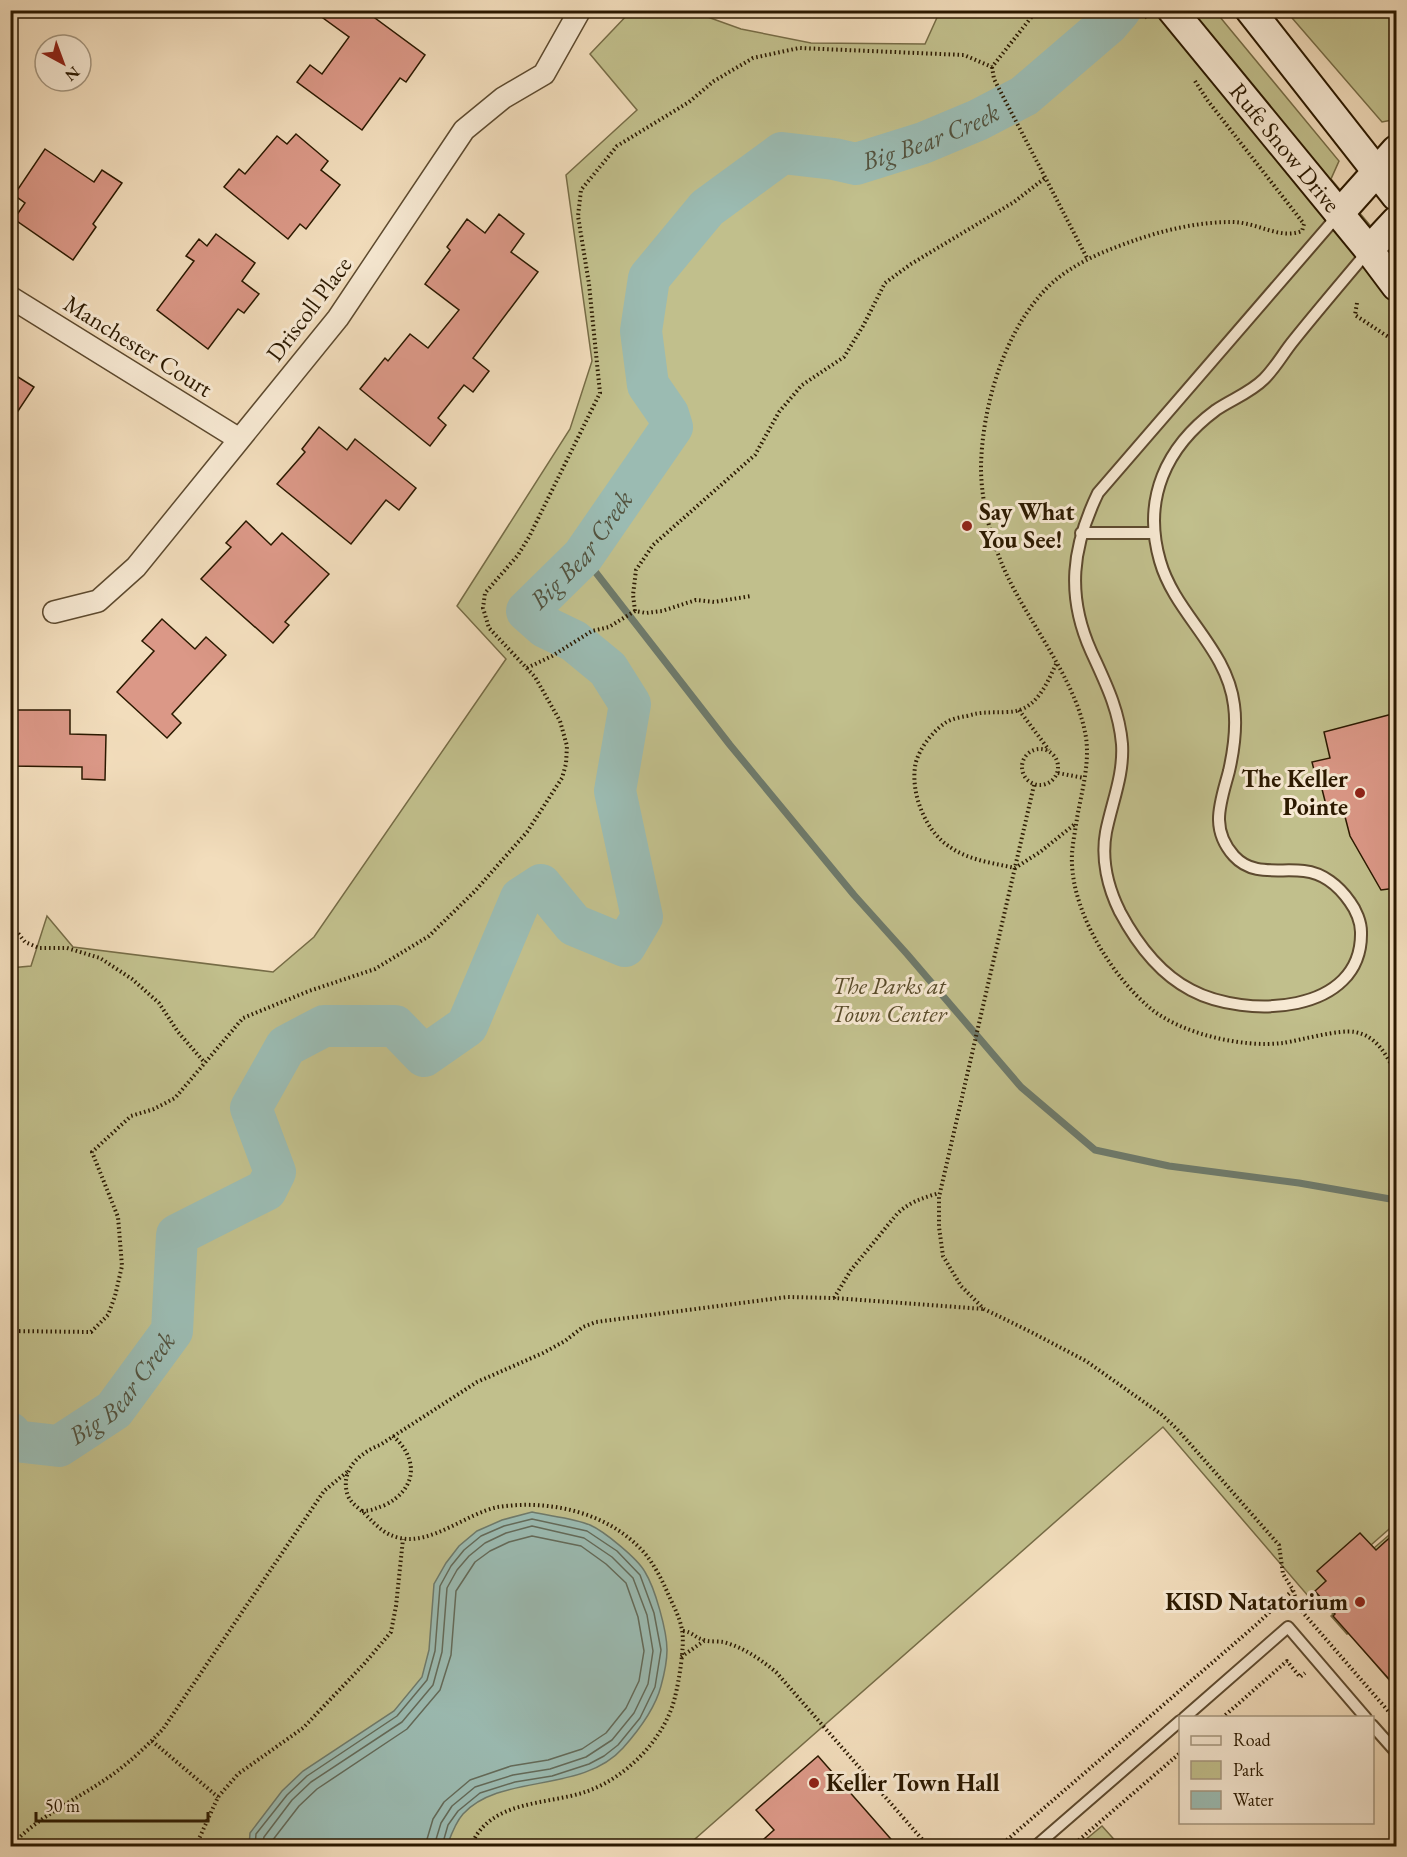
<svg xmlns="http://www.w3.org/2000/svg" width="1407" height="1857" font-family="'EB Garamond',serif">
<rect width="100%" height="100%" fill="#f2ddbc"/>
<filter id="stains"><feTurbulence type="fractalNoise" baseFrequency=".00333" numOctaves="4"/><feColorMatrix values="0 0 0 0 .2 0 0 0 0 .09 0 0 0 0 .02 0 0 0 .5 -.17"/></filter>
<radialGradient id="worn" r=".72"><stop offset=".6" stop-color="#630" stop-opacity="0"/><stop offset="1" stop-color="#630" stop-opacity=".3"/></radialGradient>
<!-- green -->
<g fill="#c1bf8c" stroke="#766c46" stroke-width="1.5">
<path d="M631 11H691L741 29 811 43 925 44 940 11H1215L1339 161 1331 179 1396 256V1523L1371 1545 1374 1548 1395 1530 1396 1532V1688L1349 1633 1347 1634 1331 1616 1333 1614 1315 1592 1309 1597 1163 1427 687 1846H11L10 968 31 966 47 916 73 947 273 972 314 937 506 659 457 606 570 429 592 361 566 175 637 110 590 54Z"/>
<path d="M1286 11H1396V115L1392 120 1382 122Z"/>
<path d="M1102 1826 1120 1846H1078Z"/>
</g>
<!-- water -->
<path fill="#9bbbb2" stroke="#6e7a6b" stroke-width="1.5" d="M532 1512C549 1516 574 1518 590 1525 604 1531 638 1559 645 1572 655 1588 667 1631 667 1650 667 1661 664 1675 661 1686 655 1709 639 1730 623 1748 582 1794 500 1773 463 1814 455 1823 451 1835 447 1846H249L250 1833 282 1791 303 1771 394 1711 422 1677 429 1650 434 1584 446 1563 459 1546 477 1531 502 1520Z"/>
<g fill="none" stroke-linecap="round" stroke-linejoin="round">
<!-- shore -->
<g stroke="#636a59" stroke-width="1.5">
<path d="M255 1846 256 1834 287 1795 307 1776 397 1716 427 1680 435 1651 440 1586 451 1566 464 1550 481 1536 504 1526 532 1519 587 1531 617 1551 640 1575 654 1613 661 1650 655 1687 640 1718 618 1745 604 1756 589 1764 552 1776 515 1782 480 1793 458 1811 448 1825 442 1846"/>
<path d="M262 1846 264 1837 292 1800 311 1782 402 1722 433 1685 442 1652 447 1588 457 1570 469 1556 485 1543 506 1533 532 1526 584 1538 612 1557 633 1578 647 1615 653 1651 648 1684 634 1713 612 1740 586 1757 550 1769 513 1775 475 1787 452 1806 441 1823 434 1846"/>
<path d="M271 1846 272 1841 299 1806 317 1789 407 1729 440 1690 451 1655 456 1591 475 1562 490 1551 509 1542 532 1536 581 1546 606 1564 626 1583 638 1617 644 1651 639 1681 626 1708 606 1733 582 1749 548 1760 511 1766 470 1780 444 1802 433 1819 425 1846"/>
</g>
<!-- stream -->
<path stroke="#6e7a6b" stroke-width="7" d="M583 556 730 745 854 895 907 954 1021 1087 1095 1150 1169 1166 1299 1183 1396 1200"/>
<!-- river -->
<path stroke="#9bbbb2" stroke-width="42" id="s1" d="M10 1433 14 1441 59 1446 114 1410 172 1331 177 1235 266 1190 275 1172 251 1108 286 1046 324 1026H395L424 1056 467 1026 521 898 541 885 574 925 625 946 642 917 615 791 630 704 608 669 574 641 545 627 527 611 583 556 672 427 668 414 648 385 641 331 649 278 707 208 782 153 834 159 856 164 923 143 978 120 1024 96 1108 24 1120 10"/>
</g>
<!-- building -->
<g fill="#db9887" stroke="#2b1900" stroke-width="1.5">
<path d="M312 10H364L425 55 406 82 400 78 362 130 297 82 310 65 322 74 349 37Z"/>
<path d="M296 134 328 161 321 170 340 185 306 229 300 224 288 239 224 187 239 169 245 174 277 136 287 144Z"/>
<path d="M45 149 94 182 102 170 122 183 93 224 96 227 73 260 14 219 25 203 14 195Z"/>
<path d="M499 214 524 234 511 252 538 272 473 358 489 371 473 392 464 385 438 418 446 425 430 446 360 389 385 358 388 361 410 334 428 348 459 310 425 284 450 250 447 247 467 219 485 233Z"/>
<path d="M216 234 255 263 242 281 259 294 244 313 238 309 208 349 157 310 194 261 186 256 199 239 207 246Z"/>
<path d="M10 372 34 387 10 423Z"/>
<path d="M319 427 347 450 355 439 416 488 399 510 386 500 351 544 277 484 305 452 302 449Z"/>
<path d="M246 521 271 545 282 533 329 574 285 622 289 625 273 643 201 579 231 547 226 543Z"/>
<path d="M162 619 195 649 206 637 226 655 172 714 181 723 167 738 117 692 154 651 142 641Z"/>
<path d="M10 710H70V734L106 735 105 780 82 779V767L10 766Z"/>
<path d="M1396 713V888L1381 890 1350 836 1342 805 1327 809 1320 781 1317 782 1312 762 1330 758 1324 732Z"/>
<path d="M1396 1532V1687L1333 1616 1335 1614 1315 1591 1326 1581 1317 1571 1360 1533 1376 1550Z"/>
<path d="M818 1756 897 1846H756L774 1830 756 1810Z"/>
</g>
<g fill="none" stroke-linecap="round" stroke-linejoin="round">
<defs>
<g id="service">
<path d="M1339 214 1098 493C1072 547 1066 595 1091 651 1105 682 1119 709 1122 744 1124 775 1112 802 1106 832 1101 859 1108 888 1120 912 1136 942 1160 974 1191 990 1245 1019 1363 1015 1361 932 1361 922 1356 910 1350 902 1339 886 1323 873 1304 871 1280 868 1253 877 1234 856 1209 828 1221 802 1229 771 1234 749 1237 727 1234 705 1227 648 1175 614 1160 561 1142 499 1166 447 1216 410 1232 399 1250 393 1264 379 1276 367 1284 352 1294 340 1318 310 1343 281 1368 251"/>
<path d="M1081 533H1154"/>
<path d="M1184 1718 1288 1627 1366 1718"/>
<path d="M1372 1725 1396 1752"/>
<path d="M1036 1846 1180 1721"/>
</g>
<g id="minor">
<path d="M10 297 239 439"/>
<path d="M54 612 98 601 136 567 338 318 464 130 503 98 544 74 580 10"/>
</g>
<g id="secondary">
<path id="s2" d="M1172 10 1369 250 1396 286"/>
<path d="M1250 10 1396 196"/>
<path d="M1339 214 1396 150"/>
<path d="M1369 250 1396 221"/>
</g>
</defs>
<!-- service casing -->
<use href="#service" stroke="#5d4a2f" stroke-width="14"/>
<!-- minor casing -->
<use href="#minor" stroke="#5d4a2f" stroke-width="24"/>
<!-- secondary casing -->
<use href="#secondary" stroke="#2b1900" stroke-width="32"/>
<!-- path -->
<g stroke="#2b1900" stroke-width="4" stroke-dasharray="1.5 3" stroke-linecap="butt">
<path d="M1141 10 1147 18"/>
<path d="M992 67 994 79 1087 258"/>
<path d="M1195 81 1208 101 1304 224 1302 231C1279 240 1258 222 1231 222 1199 222 1163 230 1133 241 1104 251 1074 263 1051 284 1005 327 982 406 981 467 981 502 991 540 1005 571 1028 622 1074 677 1085 732 1091 760 1082 790 1077 818 1075 833 1071 850 1072 864 1074 915 1112 976 1150 1008 1181 1034 1243 1048 1283 1043 1301 1040 1340 1029 1355 1032 1377 1036 1386 1055 1396 1073"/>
<path d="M1357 303 1355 315 1396 342"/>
<path d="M635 611 633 595 636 570 653 545 755 455 779 412 802 385 844 357 863 326 885 283 911 264 1014 202 1045 178"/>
<path d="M1056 664C1046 686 1035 712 1007 712 991 713 983 711 967 716 960 717 951 719 945 723 932 732 917 751 915 767 911 795 926 832 950 847 968 860 993 863 1015 868L1040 852 1075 824"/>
<path d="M527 668 552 656 592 631 609 627 635 611 646 613 662 611 696 600 714 602 751 596"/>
<path d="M1019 710 1049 750"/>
<circle cx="1040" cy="767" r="18"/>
<path d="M1058 773 1084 778"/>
<path d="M1034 785 939 1197V1227L943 1256 961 1286 984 1309 1031 1332 1086 1361 1161 1414 1177 1429 1279 1545 1283 1574 1293 1590 1299 1608 1396 1720"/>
<path d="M10 923 25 942 39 948H67L100 958 132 979 159 1003 178 1032 205 1063"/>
<path d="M834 1298 851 1270 897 1214C909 1202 923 1198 939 1193"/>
<path d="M10 1331 91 1332 108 1315 115 1296 122 1266 118 1217 92 1152 131 1116 154 1109 175 1098 243 1018 309 991 375 969 429 936 475 891 527 832 562 778 566 764 567 746 560 721 535 677 489 628 483 608 485 593 518 555 529 537 600 393 589 284 578 216 581 190 617 146 689 102 714 81 753 58 799 48 964 55 992 67 1037 10"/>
<path d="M362 1511C371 1511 377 1508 385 1505 417 1489 419 1459 393 1436"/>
<path d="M683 1631C693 1632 695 1638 704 1640 709 1642 717 1641 723 1642 743 1647 760 1659 776 1672L928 1846"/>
<path d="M681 1657 704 1641"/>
<path d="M1222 1718 1287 1661 1300 1677 1305 1673"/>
<path d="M152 1741 218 1797"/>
<path d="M11 1846C37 1817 74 1801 106 1779 127 1765 146 1747 163 1729L324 1491 347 1472"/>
<path d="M197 1846 198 1841 218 1797 238 1774 303 1728 364 1664 391 1632 396 1606 403 1539"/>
<path d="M471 1846C489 1800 546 1805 585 1792 625 1779 665 1739 675 1697 679 1681 685 1645 682 1630 680 1618 674 1607 669 1596 663 1582 656 1568 647 1556 612 1513 551 1499 498 1507 467 1513 432 1545 400 1538 385 1535 377 1526 367 1516 361 1509 352 1505 348 1496 339 1471 359 1453 380 1445L477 1382 543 1353 565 1341 583 1327 596 1322 787 1297 834 1298 984 1309"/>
<path d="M1000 1846 1257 1624 1293 1590"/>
<path d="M1072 1846 1180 1753"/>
</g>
<!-- service -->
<use href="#service" stroke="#f7e9d3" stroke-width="10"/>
<!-- minor -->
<use href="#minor" stroke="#f7e9d3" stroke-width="21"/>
<!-- secondary -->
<use href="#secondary" stroke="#f7e9d3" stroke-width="28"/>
</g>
<!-- markers -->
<g fill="#8f2418" stroke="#f7e9d3" stroke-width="2">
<circle cx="967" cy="526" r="6"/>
<circle cx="1360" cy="793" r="6"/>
<circle cx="1360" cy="1602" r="6"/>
<circle cx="814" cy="1783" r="6"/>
</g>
<g text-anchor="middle" stroke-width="6" stroke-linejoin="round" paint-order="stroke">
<!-- street labels -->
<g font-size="24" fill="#2b1900" stroke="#f7e9d3">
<text dy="8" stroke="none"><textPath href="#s2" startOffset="178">Rufe Snow Drive</textPath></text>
<text transform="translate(309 309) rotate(-53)" y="8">Driscoll Place</text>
<text transform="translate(138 346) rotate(32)" y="8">Manchester Court</text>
</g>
<!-- poi labels -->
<g font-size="24" font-weight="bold" fill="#2b1900" stroke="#f7e9d3" text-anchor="start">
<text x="979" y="520">Say What<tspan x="979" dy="28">You See!</tspan></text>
<text x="1348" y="787" text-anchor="end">The Keller<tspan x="1348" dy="28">Pointe</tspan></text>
<text x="1348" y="1610" text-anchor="end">KISD Natatorium</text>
<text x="826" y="1791">Keller Town Hall</text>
</g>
<!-- park labels -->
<g font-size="24" font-style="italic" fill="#584b2a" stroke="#f7e9d3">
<text x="889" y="994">The Parks at<tspan x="889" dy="28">Town Center</tspan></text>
</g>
<!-- water labels -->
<g font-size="26" font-style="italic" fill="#52523e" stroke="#f7e9d3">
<text dy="9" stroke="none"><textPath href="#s1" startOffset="2174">Big Bear Creek</textPath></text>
<text dy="9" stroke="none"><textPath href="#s1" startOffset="1526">Big Bear Creek</textPath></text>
<text dy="9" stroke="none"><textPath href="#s1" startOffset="141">Big Bear Creek</textPath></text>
</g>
</g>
<!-- margin -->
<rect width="1407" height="1857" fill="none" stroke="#f2ddbc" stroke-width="36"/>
<rect x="12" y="12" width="1383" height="1833" fill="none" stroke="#2b1900" stroke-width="3"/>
<rect x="18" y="18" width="1371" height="1821" fill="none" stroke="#2b1900" stroke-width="1.5"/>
<!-- legend -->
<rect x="1179" y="1716" width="195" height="108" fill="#f7e9d3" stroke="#a5967f" stroke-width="1.5"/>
<rect x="1191" y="1736" width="30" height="9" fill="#f7e9d3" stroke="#a5967f" stroke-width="1.5"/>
<text x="1233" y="1746" font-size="18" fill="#2b1900">Road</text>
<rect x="1191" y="1761" width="30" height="18" fill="#c1bf8c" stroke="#a5967f" stroke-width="1.5"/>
<text x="1233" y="1776" font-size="18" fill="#2b1900">Park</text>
<rect x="1191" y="1791" width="30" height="18" fill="#9bbbb2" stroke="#a5967f" stroke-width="1.5"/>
<text x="1233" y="1806" font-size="18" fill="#2b1900">Water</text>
<!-- north arrow -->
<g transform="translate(63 63) rotate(139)"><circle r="28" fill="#f7e9d3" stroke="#a5967f" stroke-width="1.5"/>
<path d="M0-4.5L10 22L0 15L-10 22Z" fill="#8f2418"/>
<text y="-9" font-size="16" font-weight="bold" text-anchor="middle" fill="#2b1900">N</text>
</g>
<!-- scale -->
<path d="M36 1812v9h172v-9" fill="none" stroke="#2b1900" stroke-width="3"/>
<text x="45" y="1812" font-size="18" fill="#2b1900" stroke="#f7e9d3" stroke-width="4.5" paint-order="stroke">50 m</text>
<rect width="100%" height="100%" filter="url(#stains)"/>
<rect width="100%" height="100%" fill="url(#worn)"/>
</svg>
